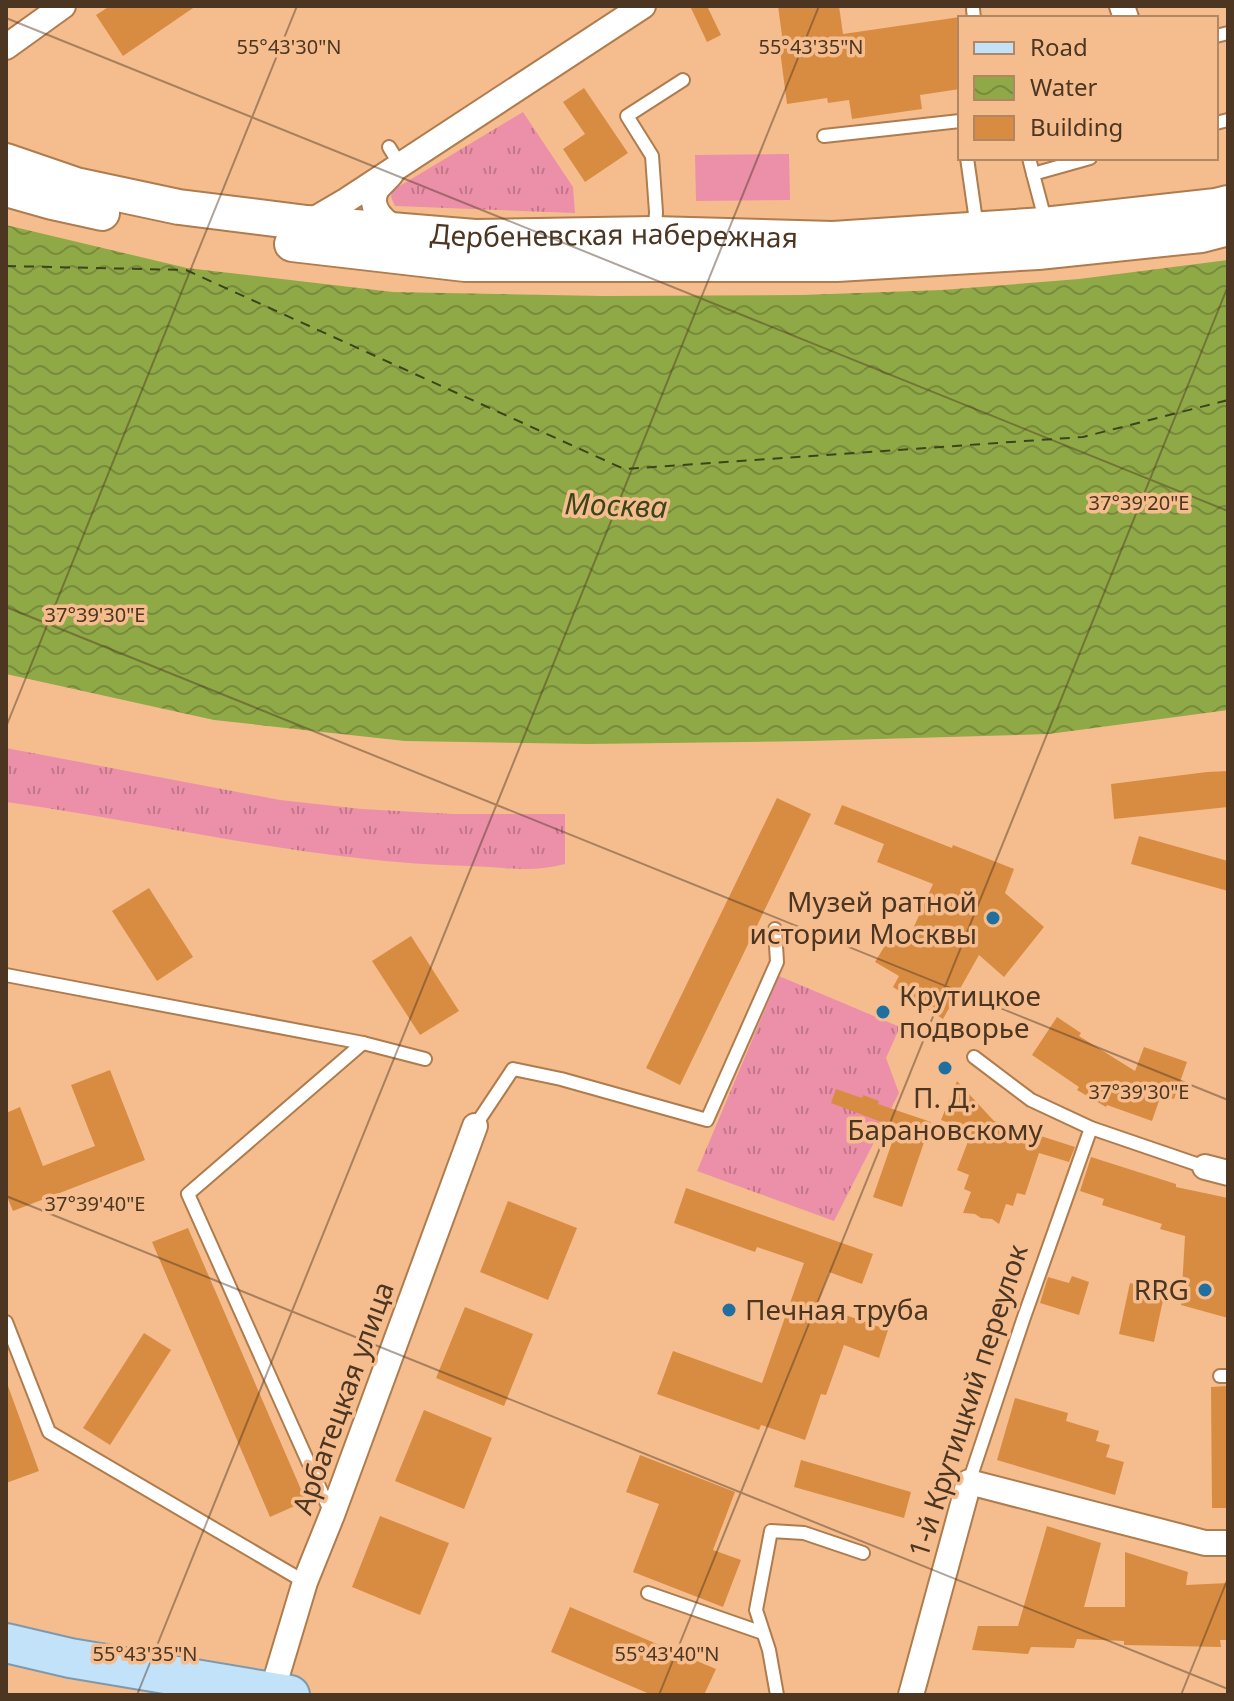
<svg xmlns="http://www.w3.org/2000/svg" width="1234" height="1701" font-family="'Noto Sans',sans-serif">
<defs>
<pattern id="grass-tufts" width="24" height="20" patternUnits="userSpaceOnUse" patternTransform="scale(2)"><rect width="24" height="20" fill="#ec90aa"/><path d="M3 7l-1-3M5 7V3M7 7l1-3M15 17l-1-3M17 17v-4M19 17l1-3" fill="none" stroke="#c1768a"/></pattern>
<pattern id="water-waves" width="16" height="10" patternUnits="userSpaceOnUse" patternTransform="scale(2)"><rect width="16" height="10" fill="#90a947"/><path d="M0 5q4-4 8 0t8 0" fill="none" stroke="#788a3b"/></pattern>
</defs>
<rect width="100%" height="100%" fill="#f5bd8e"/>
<!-- grass -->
<g fill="url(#grass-tufts)">
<path d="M523 112 573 187 575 213 395 206 391 197 393 190Z"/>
<path d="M6 748 280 800 362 809 453 814H565V864C534 873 501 867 469 866 313 863 160 823 6 802Z"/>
<path d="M779 976 900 1027 886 1058 899 1093 834 1221 697 1171Z"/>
</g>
<!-- garden -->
<path fill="#ec90aa" d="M789 154 790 200 696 201 695 155Z"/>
<!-- water -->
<path fill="url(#water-waves)" d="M6 225 187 268 393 292 603 296 802 295 942 290 1079 279 1228 260V710L1049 734 811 741 589 744 405 741 214 720 6 674Z"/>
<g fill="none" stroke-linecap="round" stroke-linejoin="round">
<!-- ferry -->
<path stroke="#3a451c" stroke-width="2" stroke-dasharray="10 8" stroke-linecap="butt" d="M6 266 186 270 624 469 1083 437 1228 400"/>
</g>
<!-- building -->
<g fill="#d88c42">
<path d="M110 6H196L123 56 96 15Z"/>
<path d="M690 6H707L721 35 707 42Z"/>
<path d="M778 6H839L843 34 960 17V89L920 95 922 109 852 119 849 100 828 103 827 98 787 104 779 43H783Z"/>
<path d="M584 88 628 153 585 182 563 149 585 134 563 102Z"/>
<path d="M1228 771V807L1114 819 1111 784 1207 772Z"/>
<path d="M777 798 811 814 680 1085 646 1068Z"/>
<path d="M842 805 952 848 953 845 1014 869 1005 893 1044 927 1004 977 979 955 943 1019 893 987 899 976 875 962 893 932 908 940 933 884 877 862 884 844 834 824Z"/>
<path d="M1139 836 1228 861V891L1131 864Z"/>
<path d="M149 888 193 957 157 981 112 911Z"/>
<path d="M411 936 459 1011 420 1035 372 961Z"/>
<path d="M1057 1017 1081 1033 1079 1036 1135 1071 1144 1047 1187 1062 1174 1099 1161 1095 1152 1121 1107 1105 1106 1107 1077 1090 1079 1087 1032 1055Z"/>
<path d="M110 1070 145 1160 13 1211 6 1194V1113L20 1107 43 1166 95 1146 71 1085Z"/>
<path d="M957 1081 994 1121 1075 1147 1069 1162 1039 1153 1025 1195 1017 1193 1013 1206 1006 1204 999 1224 992 1219 981 1218 975 1214 963 1213 971 1192 964 1189 969 1175 957 1170 972 1131 941 1120Z"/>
<path d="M836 1089 862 1098 863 1095 879 1101 878 1104 931 1122 902 1207 873 1197 897 1128 831 1103Z"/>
<path d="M1091 1157 1176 1184V1187L1228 1198V1318L1181 1305 1185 1236 1160 1229 1162 1224 1102 1205 1104 1199 1080 1191Z"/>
<path d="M686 1188 873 1254 862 1284 829 1272 817 1305 888 1330 879 1358 844 1345 826 1395 821 1394 805 1440 761 1425 759 1430 657 1394 673 1351 762 1383 804 1263 757 1247 755 1252 674 1223Z"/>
<path d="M508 1201 577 1228 548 1300 480 1272Z"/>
<path d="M188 1228 306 1501 270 1517 152 1242Z"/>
<path d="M1072 1276 1089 1282 1079 1315 1040 1303 1048 1277 1069 1283Z"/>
<path d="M1130 1283 1165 1291 1154 1342 1119 1334Z"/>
<path d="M465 1307 533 1334 504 1406 436 1378Z"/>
<path d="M144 1333 171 1350 110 1445 83 1428Z"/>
<path d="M6 1386H8L39 1471 6 1483Z"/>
<path d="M1228 1386V1508H1212L1211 1387Z"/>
<path d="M1015 1398 1068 1413 1066 1421 1099 1431 1096 1441 1110 1445 1106 1457 1124 1462 1115 1495 997 1460Z"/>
<path d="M424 1410 492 1438 464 1509 395 1481Z"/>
<path d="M640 1455 735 1492 713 1550 741 1560 723 1607 633 1572 659 1504 626 1492Z"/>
<path d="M801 1460 911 1492 904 1518 794 1487Z"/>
<path d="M380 1516 449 1543 420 1615 352 1587Z"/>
<path d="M1047 1526 1101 1543 1084 1607H1125V1552L1188 1572 1186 1585 1228 1583V1640H1220L1221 1647 1124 1645V1641L1077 1639 1074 1648 1031 1647 1028 1654 972 1650 978 1626H1018Z"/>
<path d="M570 1607 716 1669 704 1695H652L551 1652Z"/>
</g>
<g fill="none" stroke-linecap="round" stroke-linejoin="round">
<defs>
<g id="lane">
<path d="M973 9 974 18"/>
<path d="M1216 36 1228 33"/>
<path d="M1216 123 1228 120"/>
<path d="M824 136 960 121"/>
<path d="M389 147 400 165"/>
<path d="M967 158 975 214 974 227"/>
<path d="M1029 158 1033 174"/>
<path d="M1044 222 1042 208 1033 174 1090 158"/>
<path d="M655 231 656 212 652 156 627 116 683 80"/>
<path d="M6 975 363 1043 425 1059"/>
<path d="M974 1057 1031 1100 1091 1128 1205 1167"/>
<path d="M475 1126 513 1069 561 1079 707 1120 777 962 775 929"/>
<path d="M6 1322 49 1432 305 1582"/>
<path d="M1220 1376H1228"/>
<path d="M969 1482 1023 1320 1091 1128"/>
<path d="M331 1513 188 1194 363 1043"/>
<path d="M648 1593 763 1633"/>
<path d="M777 1695 769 1650 756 1610 771 1531 804 1533 863 1553"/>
</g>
<g id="street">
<path d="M1122 6 1126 18"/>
<path d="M6 47 63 6"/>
<path d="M391 174C387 179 381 184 377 189 366 208 386 225 402 230"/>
<path d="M306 224 347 200 643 6"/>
<path d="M1205 1167 1228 1173"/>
<path d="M272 1692 305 1582 332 1515 475 1126"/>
<path d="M911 1695 969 1482 1205 1543H1228"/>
</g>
<g id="secondary">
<path id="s1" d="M6 161 76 185 179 207 307 223 475 237 654 234 833 239 1044 225 1216 206 1228 203"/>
<path d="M6 189 52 202 102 213"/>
<path d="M292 244 465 264H837L1038 252 1201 235 1228 228"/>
</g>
<path id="primary" d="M6 1643 70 1658 290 1695"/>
</defs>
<!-- lane casing -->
<use href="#lane" stroke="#af7c4d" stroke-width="16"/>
<!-- street casing -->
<use href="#street" stroke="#af7c4d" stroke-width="28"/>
<!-- secondary casing -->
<use href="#secondary" stroke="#af7c4d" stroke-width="38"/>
<!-- primary casing -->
<use href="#primary" stroke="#7f99ac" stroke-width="42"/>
<!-- lane -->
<use href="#lane" stroke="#fff" stroke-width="12"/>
<!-- street -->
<use href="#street" stroke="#fff" stroke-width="24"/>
<!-- secondary -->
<use href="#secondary" stroke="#fff" stroke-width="34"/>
<!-- primary -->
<use href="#primary" stroke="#c2e2fa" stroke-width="38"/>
</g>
<!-- ticks -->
<path fill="none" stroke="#4c3622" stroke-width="2" stroke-opacity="0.45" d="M6 18 1228 511M6 607 1228 1100M6 727 297 6M6 1196 1228 1689M137 1695 819 6M659 1695 1228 286M1181 1695 1228 1578"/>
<!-- markers -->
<g fill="#206fa1" stroke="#f5bd8e" stroke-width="3">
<circle cx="993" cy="918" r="8"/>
<circle cx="883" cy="1012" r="8"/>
<circle cx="945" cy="1068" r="8"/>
<circle cx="1205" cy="1290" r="8"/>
<circle cx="729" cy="1310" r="8"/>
</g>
<g text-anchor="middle" stroke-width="7" stroke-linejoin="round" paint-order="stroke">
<!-- street labels -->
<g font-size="28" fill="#4c3622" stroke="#f5bd8e">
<text dy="10" stroke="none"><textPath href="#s1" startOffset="616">Дербеневская набережная</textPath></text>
<text transform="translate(343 1398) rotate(-70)" y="10">Арбатецкая улица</text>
<text transform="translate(968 1401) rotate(-72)" y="10">1-й Крутицкий переулок</text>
</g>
<!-- poi labels -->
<g font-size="28" fill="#4c3622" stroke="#f5bd8e" text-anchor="end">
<text x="977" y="912">Музей ратной<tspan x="977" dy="32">истории Москвы</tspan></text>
<text x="899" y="1006" text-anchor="start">Крутицкое<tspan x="899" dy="32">подворье</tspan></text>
<text x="945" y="1108" text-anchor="middle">П. Д.<tspan x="945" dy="32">Барановскому</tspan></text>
<text x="1189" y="1300">RRG</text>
<text x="745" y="1320" text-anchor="start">Печная труба</text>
</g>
<!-- water labels -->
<g font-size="30" font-style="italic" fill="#3a451c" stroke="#f5bd8e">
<text transform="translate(616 506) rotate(2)" y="10">Москва</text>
</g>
</g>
<g font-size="20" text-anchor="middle" fill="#4c3622" stroke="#f5bd8e" stroke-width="7" stroke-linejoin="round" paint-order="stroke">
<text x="811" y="54">55°43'35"N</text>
<text x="289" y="54">55°43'30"N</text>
<text x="1139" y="510">37°39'20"E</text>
<text x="95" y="622">37°39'30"E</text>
<text x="1139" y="1099">37°39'30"E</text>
<text x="95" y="1211">37°39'40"E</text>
<text x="145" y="1661">55°43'35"N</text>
<text x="667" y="1661">55°43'40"N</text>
</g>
<!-- border -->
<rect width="1234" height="1701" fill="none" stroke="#4c3622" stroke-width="16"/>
<!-- legend -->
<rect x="958" y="16" width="260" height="144" fill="#f5bd8e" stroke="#b18763" stroke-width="2"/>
<rect x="974" y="42" width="40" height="12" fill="#c2e2fa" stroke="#b18763" stroke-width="2"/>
<text x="1030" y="56" font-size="24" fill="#4c3622">Road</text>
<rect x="974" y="76" width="40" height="24" fill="url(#water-waves)" stroke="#b18763" stroke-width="2"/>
<text x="1030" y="96" font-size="24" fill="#4c3622">Water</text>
<rect x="974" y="116" width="40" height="24" fill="#d88c42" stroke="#b18763" stroke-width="2"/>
<text x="1030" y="136" font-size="24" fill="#4c3622">Building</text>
</svg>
